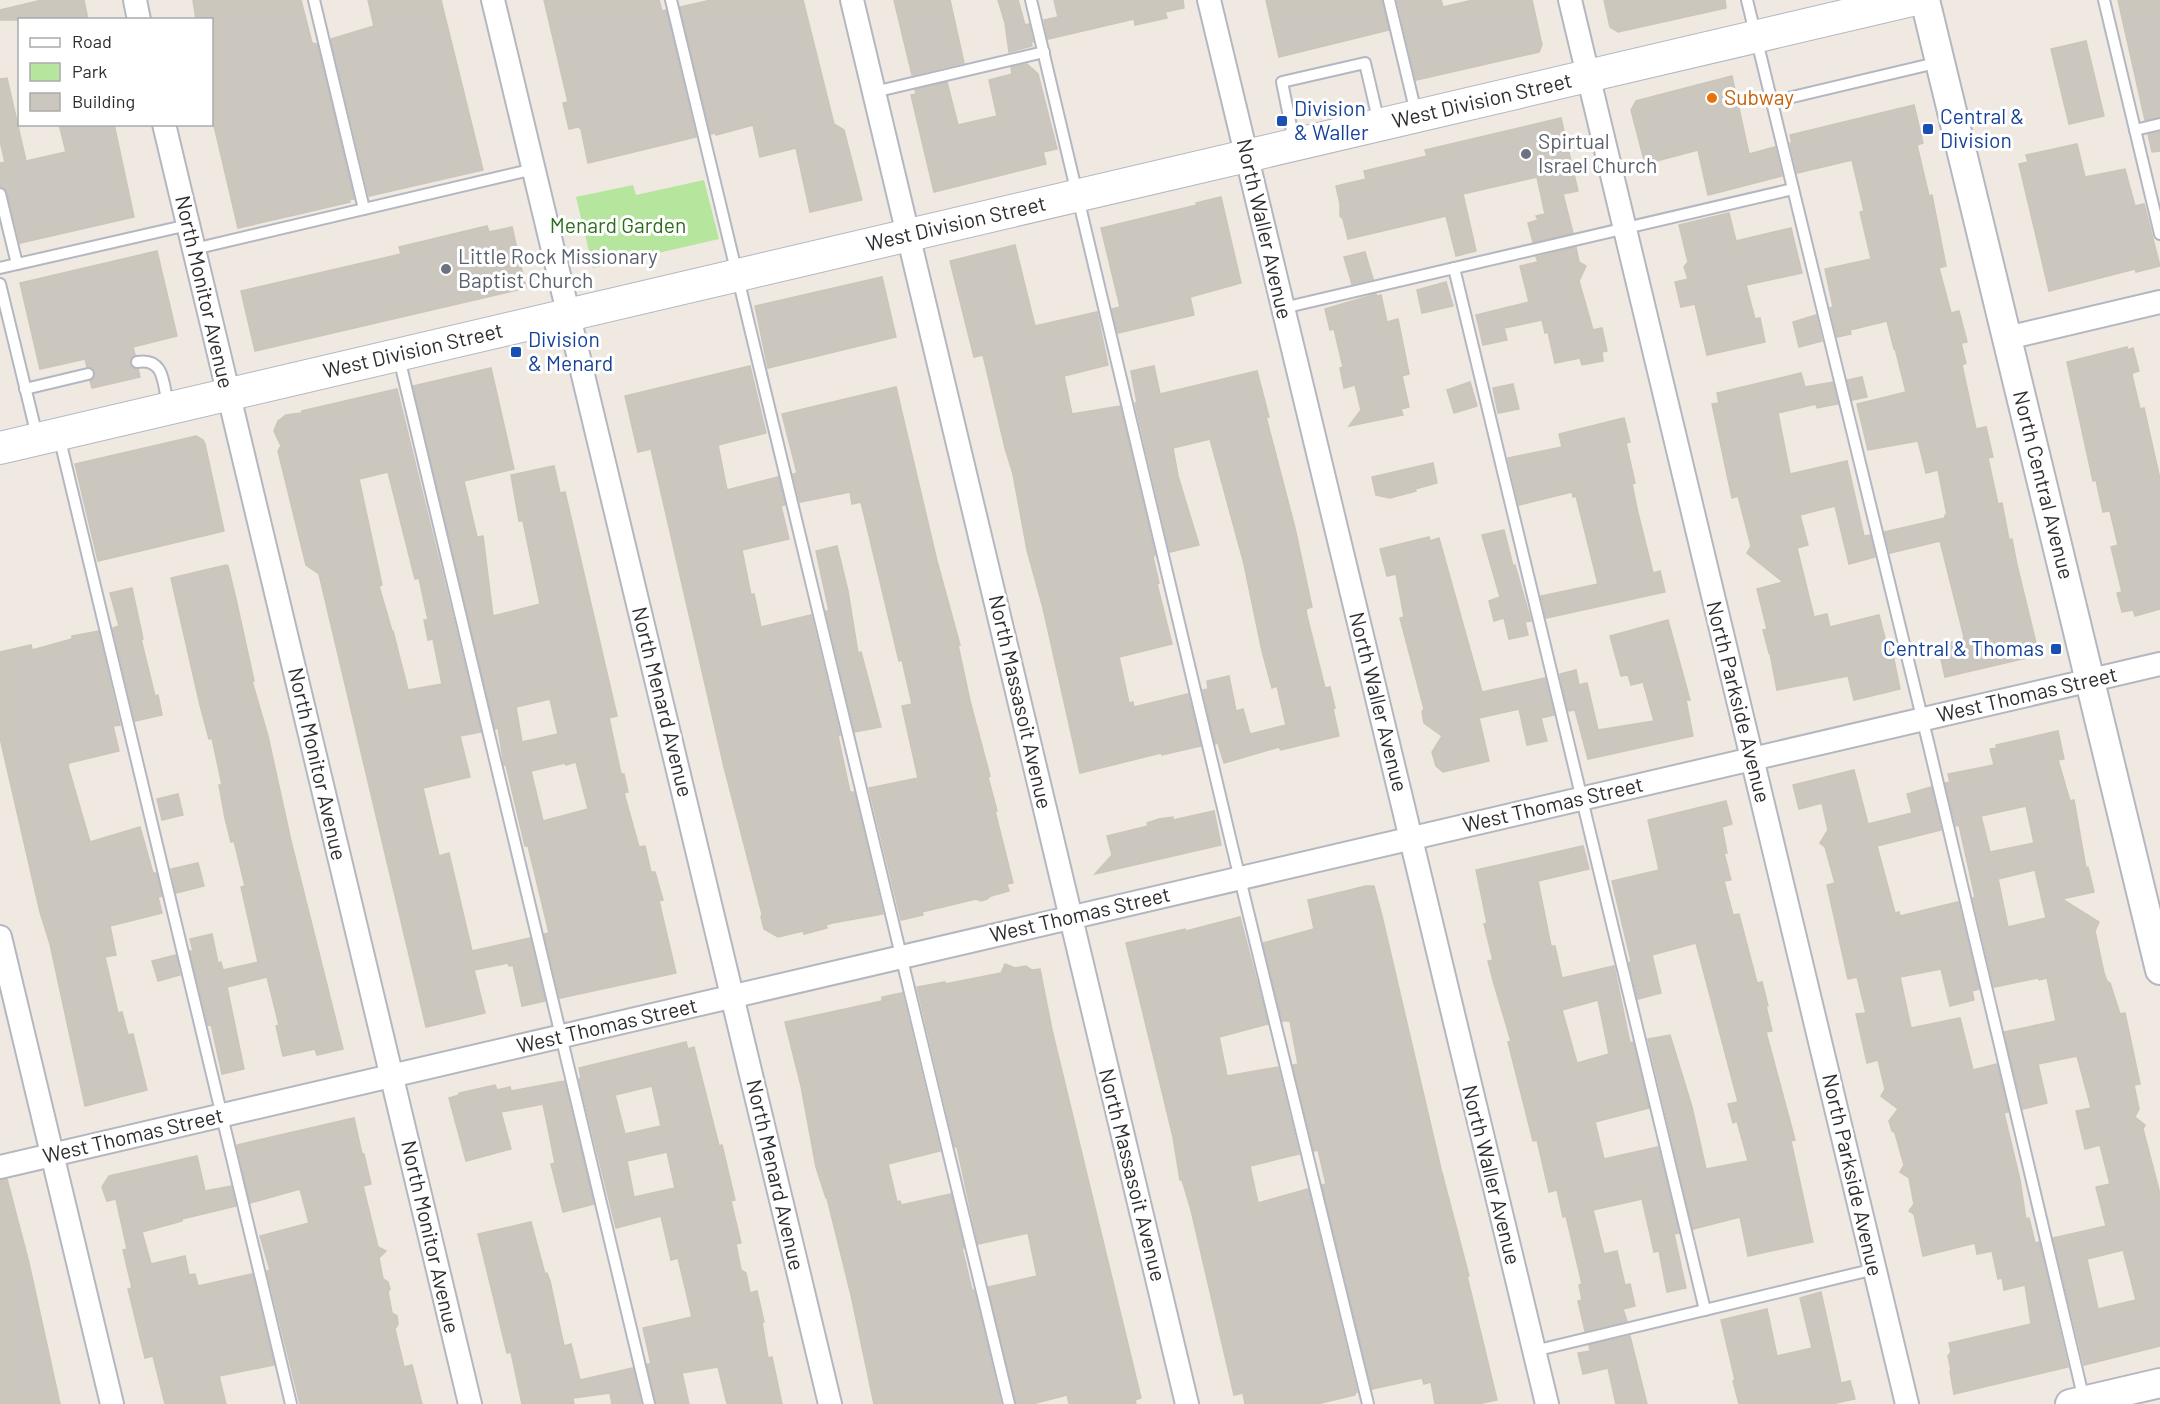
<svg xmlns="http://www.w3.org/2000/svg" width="2160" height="1404" font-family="Barlow,sans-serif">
<rect width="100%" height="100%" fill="#efe9e1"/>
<!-- green -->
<path fill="#b6e59e" d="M704 180 719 239 593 268 576 197 633 185 636 195Z"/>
<!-- building -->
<g fill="#cbc7bf" stroke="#cbc5ba" stroke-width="1.5" fill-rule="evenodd">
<path d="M42 0H84L88 20H0V10Z"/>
<path d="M193 0H301L312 43 317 44 354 199 349 200 350 202 299 214 238 228 212 117V20H196Z"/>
<path d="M368 0H441L483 170 369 196 331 39 374 26Z"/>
<path d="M544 0H659L662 11 666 10 696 137 588 163 581 129 578 127 569 129 563 103 568 102Z"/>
<path d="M711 0H803L834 124 844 130 862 200 810 212 796 148 760 157 753 125 716 135 715 133 711 134 680 7Z"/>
<path d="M894 0H950L964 63 912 75Z"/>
<path d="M998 0H1018L1025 25 1029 24 1033 42H1031L1032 46 1009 52 1005 23Z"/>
<path d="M1054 0H1183L1184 8 1165 12 1167 18 1135 25 1134 19 1048 39 1044 20 1058 17Z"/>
<path d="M1266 0H1382L1389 30 1279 57Z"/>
<path d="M1397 0H1441L1443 7 1473 0H1532L1542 45 1539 52 1416 80Z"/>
<path d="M1604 0H1725L1726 8 1618 32 1610 27Z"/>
<path d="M2118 0H2160V117L2145 120Z"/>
<path d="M2086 41 2104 116 2069 124 2051 49Z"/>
<path d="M1027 64 1038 74 1057 149 1043 152 1046 164 934 192 911 95 916 94 915 90 947 82 958 125 997 116 989 80 1012 74 1011 67Z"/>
<path d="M1732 76 1749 154 1775 147 1782 176 1708 195 1698 150 1645 164 1631 110 1636 101Z"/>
<path d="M7 78 26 161 66 152 59 124H114L134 217 20 243 7 192 5 188 0 187V163L5 162 0 141V79Z"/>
<path d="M1914 105 1923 143 1917 145 1929 196 1932 195 1946 266 1939 268 1951 313 1959 311 1967 342 1961 343 1966 363 1962 365 1976 429 1986 427 1993 457 1988 458 1998 504 2002 503 2009 540 2012 539 2017 565 2039 655 1945 677 1938 646 1963 639 1964 637 1940 541 1890 553 1884 532 1945 518V515H1947L1938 470 1926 473 1918 441 1868 450 1857 404 1906 392 1895 348 1894 349 1887 321 1850 330 1851 334 1837 337 1831 311 1830 308 1833 307 1825 269 1871 259 1860 212 1864 211 1852 160 1797 173 1790 143H1792L1790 135Z"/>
<path d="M1561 118 1578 191 1563 194 1573 233 1533 242 1528 223 1538 220 1536 216 1545 214 1537 177 1463 194 1476 251 1456 256 1446 216 1348 239 1343 219 1340 216V204L1336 186 1366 179 1364 171 1427 156 1425 150Z"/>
<path d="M2160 132V151L2152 152 2148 134Z"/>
<path d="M2077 144 2085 177 2125 169 2135 206 2144 204 2160 266 2136 272 2135 269 2049 291 2019 164 2028 162 2026 155Z"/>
<path d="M1221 197 1241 283 1190 297 1194 315 1118 333 1112 309 1120 307 1101 228 1197 205 1196 203Z"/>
<path d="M1729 213 1736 241 1791 228 1802 273 1746 285 1755 319 1760 318 1765 342 1707 355 1695 304 1681 307 1675 282 1688 279 1684 267 1688 262 1679 225Z"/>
<path d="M487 226 489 232 512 227 526 288 255 351 241 291 401 254 399 247Z"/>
<path d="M1015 245 1035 326 1097 312 1108 365 1064 376 1072 414 1120 406 1155 555 1153 557 1159 583 1157 584 1172 644 1119 657 1129 703 1133 702 1134 707 1188 694 1201 746 1162 755 1161 753 1080 773 1043 608 1027 550 1013 474 1005 448 983 355 974 357 950 261Z"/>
<path d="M1576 247 1579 262 1586 266 1579 281 1593 330 1602 328 1607 351 1602 352 1603 361 1582 365 1580 358 1555 363 1548 332 1545 333 1542 320 1504 328 1507 340 1483 345 1476 315 1529 302 1520 266 1538 262 1536 257Z"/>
<path d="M157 251 177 336 133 347 135 355 131 358 130 363 133 368 138 369 140 377 92 388 90 381 94 379 95 373 93 368 87 367 85 359 40 369 20 283Z"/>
<path d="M1365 252 1373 279 1352 284 1344 257Z"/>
<path d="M882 277 896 337 768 368 755 306Z"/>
<path d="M1446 282 1453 306 1422 313 1417 290Z"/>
<path d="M1376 294 1377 296 1381 295 1387 322 1398 319 1409 374 1402 376 1409 407 1401 409 1403 415 1349 426 1361 410 1355 385 1344 388 1340 368 1343 367 1334 329 1330 330 1325 309Z"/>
<path d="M1816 315 1822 341 1799 347 1793 322Z"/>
<path d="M2127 347 2128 350 2133 348 2139 371 2133 373 2132 375 2140 409 2144 408 2160 479V609L2135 616 2133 610 2122 612 2117 593 2122 592 2111 547 2118 545 2110 511 2103 512 2096 480 2093 481 2067 362Z"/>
<path d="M750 366 766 433 718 445 727 490 778 477 785 505 781 506 789 539 742 550 751 595 754 594 761 627 811 615 840 735 838 736 850 792H854L883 914 832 923 826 925 827 928 804 934 803 931 778 937 764 929 761 917 762 914 724 767 651 449 638 452 625 396Z"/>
<path d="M1154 366 1160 394 1257 371 1269 417H1266L1295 528 1312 607 1306 609 1307 616 1325 688 1330 687 1335 708 1333 709 1339 736 1281 750 1279 747 1224 763 1218 743 1215 744 1203 690 1208 689 1207 681 1229 676 1236 711 1243 709 1250 734 1286 725 1277 686 1272 688 1262 651 1244 564 1210 439 1173 448 1178 476 1199 545 1170 552 1135 403H1137L1131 371Z"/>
<path d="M491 368 514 469 464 481 477 537 483 536 493 616 540 604 523 521H519L511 475 554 466 560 493 565 492 617 716 609 718 621 774H624L628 792 624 793 639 847 645 846 651 872H655L663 900 659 901 676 973 560 998 544 934 549 933 538 887 528 846H525L506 765H504L498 728 495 729 413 386ZM550 699 558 734 522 742 516 707ZM576 762 588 809 543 821 531 771 565 763 566 765Z"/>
<path d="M1801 373 1805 387 1833 382 1838 404 1817 408 1816 404 1778 413 1790 474 1847 461 1864 536 1870 535 1875 557 1849 564 1835 506 1800 515 1808 545 1797 548 1814 617 1827 614 1830 627 1879 615 1887 646 1891 645 1900 689 1854 700 1848 676 1777 690 1770 653H1769L1763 630 1767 629 1757 589 1783 582 1747 553 1751 546 1738 496 1732 498 1712 404 1719 403 1717 393Z"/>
<path d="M1862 377 1867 397 1852 400 1847 380Z"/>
<path d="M1470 382 1477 406 1454 413 1447 390Z"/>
<path d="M1513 384 1519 409 1498 413 1493 388Z"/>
<path d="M896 387 937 561 960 645H958L970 701 990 776 988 777 997 811H995L1013 883 1007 884 1009 891 991 896 987 899 981 901 976 899 922 912 923 915 901 920 869 788 918 778 902 706 912 704 902 660 899 661 861 502 852 504 850 492 800 502 793 474 797 473 782 414Z"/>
<path d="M397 389 481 732 460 736 470 777 423 788 439 856 449 853 472 951 530 938 545 1001 522 1006 513 965 509 966 508 963 474 970 485 1013 426 1027 319 574 306 565 278 451 281 446 274 431 278 421 286 415 301 413 302 411ZM388 472 415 579 419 578 428 620H424L428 640 433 639 442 684 408 690 393 631H392L379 586 382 585 359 479Z"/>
<path d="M1624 418 1630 442 1626 443 1635 483 1632 484 1638 513 1653 573 1660 571 1665 592 1546 618 1541 596 1598 584 1576 496 1573 497 1572 492 1519 505 1508 458 1562 447 1559 434Z"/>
<path d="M196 436 203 440 205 444 224 531 98 561 75 464Z"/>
<path d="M1433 463 1437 483 1415 489 1416 491 1390 498 1376 495 1372 477Z"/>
<path d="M1504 530 1513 566 1515 565 1531 621 1525 622 1528 635 1509 639 1504 618 1494 621 1489 601 1500 597 1482 535Z"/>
<path d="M1429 537 1430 541 1439 538 1482 692 1545 678 1554 715 1541 718 1547 741 1527 745 1519 709 1479 718 1489 761 1443 772 1436 766 1432 752 1442 736 1424 723 1422 712 1424 709 1400 618 1404 617 1396 574 1387 576 1380 549Z"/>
<path d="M837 546 848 591 858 653 861 652 881 727 855 732 826 611H829L816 551Z"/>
<path d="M226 565 228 566 236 599 254 681H252L268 736 291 841 343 1049 317 1055 315 1049 283 1056 276 1026 279 1025 267 977 227 987 244 1069 222 1074 211 1024 208 1025 190 951H193L190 939 212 934 218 963 221 962 223 970 258 962 241 887 245 886 234 841 231 842 225 818 219 785H222L212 738 209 739 200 705 171 578Z"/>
<path d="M132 588 143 639H141L155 696 158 695 162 715 135 721 113 628 119 626 110 593Z"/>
<path d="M1668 620 1690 700H1686L1693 736 1588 759 1575 710 1568 711 1560 674 1576 670 1579 685 1587 683 1598 730 1654 721 1643 682 1631 685 1628 675 1621 676 1610 636Z"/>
<path d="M98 631 120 725 113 726 119 751 69 763 68 766 90 842 140 827 153 873H156L162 896 158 897 162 913 110 926 116 955 105 957 118 1013 122 1012 128 1035 133 1034 147 1090 85 1106 50 944 40 912 0 738V652L31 645 32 650 72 639V636Z"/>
<path d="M2058 731 2064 759 2058 760 2070 801 2074 800 2086 868 2088 867 2094 892 2062 899 2099 922 2095 931 2104 973 2107 981 2110 983 2120 1014 2125 1013 2140 1084 2134 1085 2139 1109 2135 1117 2145 1125 2143 1129 2160 1194V1346L2084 1365 2053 1238 2106 1226 2096 1187 2110 1184 2100 1145 2085 1149 2076 1111 2091 1108 2077 1056 2038 1064 2047 1103 2023 1109 2004 1032 2056 1021 2047 978 2039 980 2038 978 1994 987 1973 898 1975 897 1959 825 1956 826 1945 783 1950 782 1948 774 1994 765 1990 749 1997 748 1996 745ZM2026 806 2034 843 1990 852 1981 816ZM2035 870 2046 918 2008 927 1998 879ZM2123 1250 2136 1300 2098 1309 2087 1259Z"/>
<path d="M1854 770 1868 824 1912 813 1907 794 1931 787 1941 830 1877 846 1895 913 1899 912 1900 916 1958 902 1979 989 1972 991 1974 1000 1950 1006 1941 969 1900 977 1911 1028 1960 1018 1973 1070 1997 1064 2008 1112 2004 1113 2020 1180 2026 1219 2029 1218 2035 1243 2039 1242 2068 1367 1954 1394 1950 1371 1951 1370 1948 1356 1951 1352 1949 1343 2031 1324 2025 1285 2004 1290 2002 1278 1998 1279 1992 1251 1977 1254 1975 1243 1923 1256 1914 1214 1909 1211 1914 1204 1909 1178 1900 1172 1904 1165 1895 1133 1892 1131 1889 1121 1898 1109 1881 1096 1885 1089 1878 1060 1867 1063 1856 1014 1866 1013 1857 977 1848 979 1827 885 1835 883 1825 847 1820 843 1828 830 1822 803 1799 809 1793 785Z"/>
<path d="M178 794 183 815 162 820 157 799Z"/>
<path d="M1726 801 1732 824 1722 827 1727 853H1724L1731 880 1724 881 1733 915 1739 914 1757 983 1762 982 1768 1006H1766L1772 1031 1766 1032 1795 1140 1791 1141 1813 1242 1748 1256 1740 1217 1693 1229 1648 1039 1670 1035 1692 1107 1706 1169 1748 1161 1737 1121 1733 1123 1728 1104 1738 1102 1696 943 1652 955 1661 993 1638 999 1629 963 1631 961 1612 881 1659 870 1648 820Z"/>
<path d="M1214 811 1221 845 1095 874 1112 855 1107 836 1148 826 1147 823 1159 819 1173 817V820Z"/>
<path d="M1583 846 1589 869 1538 881 1551 946H1555L1562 978 1614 966 1630 1043 1633 1042 1649 1108 1595 1122 1604 1159 1658 1147 1679 1233 1674 1234 1686 1288 1667 1292 1659 1251 1654 1252 1642 1199 1593 1210 1604 1254 1617 1251 1625 1285 1630 1284 1635 1306 1623 1309 1627 1321 1585 1331 1578 1301 1582 1300 1579 1285 1582 1284 1566 1216 1563 1217 1557 1190 1549 1192 1537 1140 1533 1141 1508 1042 1511 1041 1494 984 1488 961 1493 960 1484 924 1487 923 1476 870ZM1598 1000 1609 1054 1577 1063 1562 1010Z"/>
<path d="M198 863 204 886 176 893 171 869Z"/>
<path d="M1366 886H1374L1382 916 1441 1169 1469 1276H1467L1497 1400 1478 1404H1435L1431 1382 1424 1384 1422 1378 1372 1389 1322 1185 1326 1184 1318 1150 1314 1151 1293 1065 1298 1064 1290 1021H1282L1263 943 1314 929 1308 900Z"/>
<path d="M1240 917 1268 1024 1219 1037 1227 1076 1278 1067 1299 1154 1250 1166 1258 1203 1308 1189 1357 1392 1355 1393V1395L1317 1404H1245L1243 1393 1234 1395 1191 1210 1182 1180H1180L1173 1137 1126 943 1185 929 1186 931Z"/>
<path d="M176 955 180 975 158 981 152 961Z"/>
<path d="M1005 964 1015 968 1026 966 1032 970 1040 969 1052 1030 1141 1398 1135 1400 1136 1404H1069L1067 1395 1032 1404H1016L988 1287 1037 1276 1028 1233 978 1244 957 1147H955L917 987 945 982V984L1001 973Z"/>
<path d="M902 993 940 1151 888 1164 897 1202 900 1201 901 1205 951 1194 964 1248H962L972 1290H974L1001 1404H874L851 1295 827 1198H826L816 1167 801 1086 785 1022 882 1001V997Z"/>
<path d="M686 1042 688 1049 694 1047 719 1146 722 1145 735 1200 731 1201 741 1243 736 1244 741 1270 746 1273 750 1293 757 1291 764 1322H762L768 1358 772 1357 782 1404H727L718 1367 682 1373 689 1404H656L647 1364H651L643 1328 692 1317 678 1258 671 1260 661 1216 616 1228 579 1079 581 1078 579 1068ZM652 1086 661 1126 625 1134 615 1095ZM667 1152 675 1188 634 1197 627 1161Z"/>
<path d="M564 1081 594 1204 563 1212 551 1164 555 1163 543 1104 501 1112 511 1149 466 1161 449 1098 459 1095V1093L495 1085 497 1090 510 1087 511 1091Z"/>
<path d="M354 1118 362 1154H364L371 1184 363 1186 378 1247 386 1251 379 1258 383 1279 388 1282 390 1289 388 1292 392 1313 397 1316 398 1324 395 1329 404 1367 412 1365 422 1404H300L267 1271 270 1270 260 1236 309 1223 300 1189 250 1203 237 1145Z"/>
<path d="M197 1156 205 1191 231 1186 236 1206 182 1219V1221L142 1232 151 1264 185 1256 189 1275 195 1274 198 1286 252 1274 274 1365 219 1376 226 1404H165L153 1356 145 1358 128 1289 132 1288 123 1250 127 1249 116 1199 107 1201 102 1187 109 1176Z"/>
<path d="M7 1179 29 1263 60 1404H0V1180Z"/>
<path d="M531 1222 545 1274 547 1273 550 1281 564 1346 571 1344 580 1380 633 1368 641 1404H612L610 1393 573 1398 574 1404H522L511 1352 507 1353 478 1234Z"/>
<path d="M1821 1292 1841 1383 1850 1381 1855 1399 1831 1404H1739L1733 1381 1735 1380 1721 1320 1767 1309 1777 1356 1812 1348 1800 1298Z"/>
<path d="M1630 1336 1647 1404H1616L1608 1368 1583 1374 1578 1353 1590 1351 1589 1345Z"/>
</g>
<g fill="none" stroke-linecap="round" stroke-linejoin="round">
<defs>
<g id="service">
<path d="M314 0 364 209"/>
<path d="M671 0 1009 1404"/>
<path d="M1031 0 1232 846 1368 1404"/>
<path d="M1389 0 1416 113"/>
<path d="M1747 0 1929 746 2084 1400"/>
<path d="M2104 0 2160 234"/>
<path d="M874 92 1044 52"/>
<path d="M1771 102 1940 62"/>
<path d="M2135 130 2160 124"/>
<path d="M1294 141 1282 82 1365 63 1379 123"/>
<path d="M0 194 17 264"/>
<path d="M194 249 534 169"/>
<path d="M0 268 188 225"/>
<path d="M1454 268 1705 1310"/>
<path d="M0 284 37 436"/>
<path d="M1283 308 1793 189"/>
<path d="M399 358 649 1404"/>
<path d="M137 362C165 357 163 384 168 405"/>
<path d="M25 389 88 374"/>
<path d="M59 436 291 1404"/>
<path d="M1534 1351 1875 1269"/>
</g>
<g id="minor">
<path d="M135 0 139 20"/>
<path d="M493 0 830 1404"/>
<path d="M852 0 1187 1404"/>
<path d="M1209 0 1547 1404"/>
<path d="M1570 0 1907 1404"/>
<path d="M164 124 470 1404"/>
<path d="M2007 338 2160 302"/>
<path d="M0 937 112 1404"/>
<path d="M0 1167 2160 664"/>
</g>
<g id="tertiary">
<path d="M1925 0 2160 970"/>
<path d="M2070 1404 2160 1383"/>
</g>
<path id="secondary" d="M0 448 1912 0"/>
</defs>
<!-- service casing -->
<use href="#service" stroke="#b4b7c1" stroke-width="14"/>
<!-- minor casing -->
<use href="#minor" stroke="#b4b7c1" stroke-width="26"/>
<!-- tertiary casing -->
<use href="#tertiary" stroke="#b4b7c1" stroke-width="32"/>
<!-- secondary casing -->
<use href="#secondary" stroke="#b4b7c1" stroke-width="34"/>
<!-- service -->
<use href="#service" stroke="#fff" stroke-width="10"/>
<!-- minor -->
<use href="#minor" stroke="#fff" stroke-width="22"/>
<!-- tertiary -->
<use href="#tertiary" stroke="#fff" stroke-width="28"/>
<!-- secondary -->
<use href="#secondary" stroke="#fff" stroke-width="32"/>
</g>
<!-- markers -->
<circle fill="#e8710a" stroke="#fff" stroke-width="2" cx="1712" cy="98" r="6"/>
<g fill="#1a4fb4" stroke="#fff" stroke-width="2">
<rect x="1276" y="115" width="12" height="12" rx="3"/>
<rect x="1922" y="123" width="12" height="12" rx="3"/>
<rect x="510" y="346" width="12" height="12" rx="3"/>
<rect x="2050" y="643" width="12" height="12" rx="3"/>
</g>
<g fill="#6b7280" stroke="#fff" stroke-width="2">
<circle cx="1526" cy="154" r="6"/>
<circle cx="446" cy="269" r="6"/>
</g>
<g text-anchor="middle" stroke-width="6" stroke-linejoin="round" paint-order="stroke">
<!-- food labels -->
<g font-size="21" fill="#c56008" stroke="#fff" text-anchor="start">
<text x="1724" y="105">Subway</text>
</g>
<!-- street labels -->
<g font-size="21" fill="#2e2e2e" stroke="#fff">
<text transform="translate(1482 101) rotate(-13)" y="7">West Division Street</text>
<text transform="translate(956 224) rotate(-13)" y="7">West Division Street</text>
<text transform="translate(1264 229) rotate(77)" y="7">North Waller Avenue</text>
<text transform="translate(204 292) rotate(77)" y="7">North Monitor Avenue</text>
<text transform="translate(413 351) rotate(-13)" y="7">West Division Street</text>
<text transform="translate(2043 485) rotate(76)" y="7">North Central Avenue</text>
<text transform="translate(2027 695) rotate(-13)" y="7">West Thomas Street</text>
<text transform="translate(662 702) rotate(76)" y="7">North Menard Avenue</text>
<text transform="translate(1020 702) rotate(77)" y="7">North Massasoit Avenue</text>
<text transform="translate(1378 702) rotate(76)" y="7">North Waller Avenue</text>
<text transform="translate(1738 702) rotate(76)" y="7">North Parkside Avenue</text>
<text transform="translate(317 764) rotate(77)" y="7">North Monitor Avenue</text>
<text transform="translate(1553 805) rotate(-13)" y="7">West Thomas Street</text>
<text transform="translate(1080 915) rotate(-13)" y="7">West Thomas Street</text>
<text transform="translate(607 1026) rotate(-13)" y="7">West Thomas Street</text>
<text transform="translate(133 1136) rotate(-13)" y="7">West Thomas Street</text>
<text transform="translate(775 1175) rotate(77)" y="7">North Menard Avenue</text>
<text transform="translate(1132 1175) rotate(76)" y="7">North Massasoit Avenue</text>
<text transform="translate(1491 1175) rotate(76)" y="7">North Waller Avenue</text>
<text transform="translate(1852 1175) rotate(77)" y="7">North Parkside Avenue</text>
<text transform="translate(430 1237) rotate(77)" y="7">North Monitor Avenue</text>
</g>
<!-- transit labels -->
<g font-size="21" fill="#164399" stroke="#fff" text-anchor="start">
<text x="1294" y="116">Division<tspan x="1294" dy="24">&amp; Waller</tspan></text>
<text x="1940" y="124">Central &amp;<tspan x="1940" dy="24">Division</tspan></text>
<text x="528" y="347">Division<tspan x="528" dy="24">&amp; Menard</tspan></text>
<text x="2044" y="656" text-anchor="end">Central &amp; Thomas</text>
</g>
<!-- worship labels -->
<g font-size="21" fill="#5b616d" stroke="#fff" text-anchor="start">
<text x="1538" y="149">Spirtual<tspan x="1538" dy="24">Israel Church</tspan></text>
<text x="458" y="264">Little Rock Missionary<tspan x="458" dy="24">Baptist Church</tspan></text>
</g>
<!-- park labels -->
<g font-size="21" fill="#2c6e1b" stroke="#fff">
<text x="618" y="233">Menard Garden</text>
</g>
</g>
<!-- legend -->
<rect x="18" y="18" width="195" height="108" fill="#ffffff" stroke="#ababab" stroke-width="1.5"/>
<rect x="30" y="38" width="30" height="9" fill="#ffffff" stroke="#ababab" stroke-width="1.5"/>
<text x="72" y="48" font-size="18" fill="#2e2e2e">Road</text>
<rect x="30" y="63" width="30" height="18" fill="#b6e59e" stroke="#ababab" stroke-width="1.5"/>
<text x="72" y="78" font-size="18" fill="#2e2e2e">Park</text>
<rect x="30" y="93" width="30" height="18" fill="#cbc7bf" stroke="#ababab" stroke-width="1.5"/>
<text x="72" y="108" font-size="18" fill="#2e2e2e">Building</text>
</svg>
